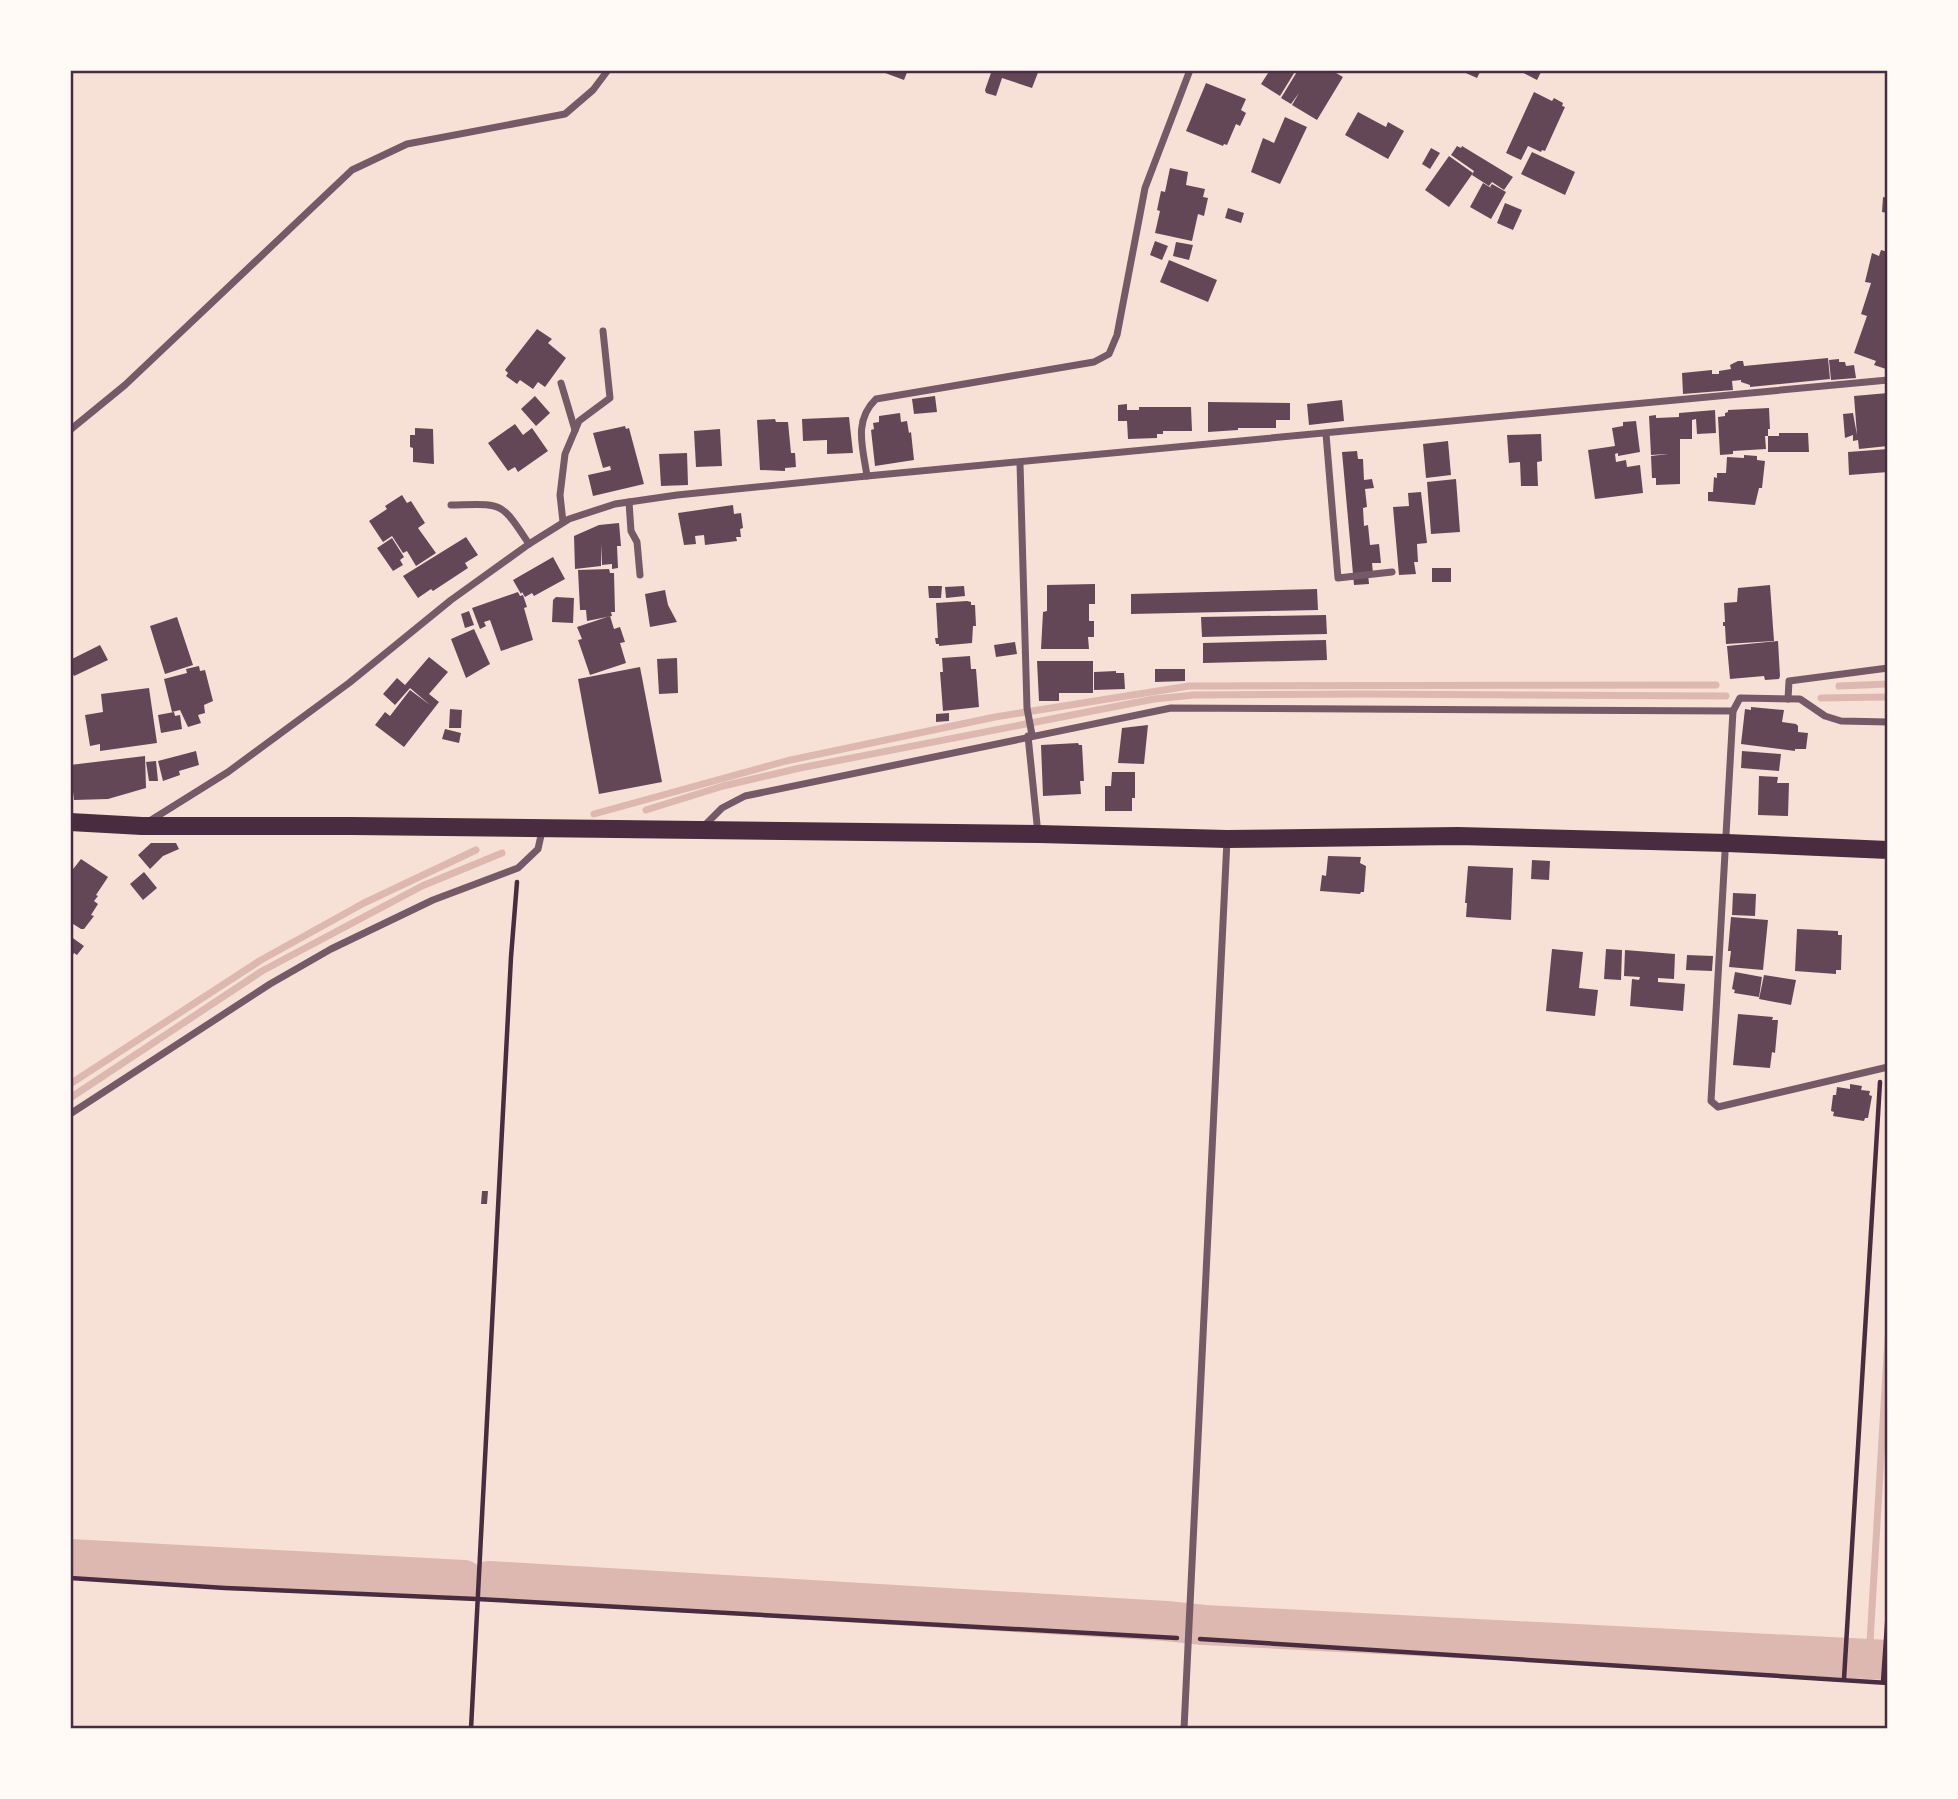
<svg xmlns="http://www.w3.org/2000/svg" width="1958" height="1799" font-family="Rubik,sans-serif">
<rect width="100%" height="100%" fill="#f7e1d7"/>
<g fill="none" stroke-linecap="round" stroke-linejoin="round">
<!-- stream -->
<g stroke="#dcb8b0" stroke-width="7">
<path d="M1839 686 1888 684"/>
<path d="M1821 698 1888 697"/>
<path d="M646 810 723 786 800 768 1154 699 1194 695 1365 694 1726 696"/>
<path d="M594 814 786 761 995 717 1189 686 1716 685"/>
<path d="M70 1084 261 960 364 903 476 850"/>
<path d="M70 1098 262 971 422 886 502 853"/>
<path d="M1869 1659 1888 1338"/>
</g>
<!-- river -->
<g stroke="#dcb8b0" stroke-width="40">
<path d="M70 1559 464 1580"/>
<path d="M489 1581 1166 1621 1204 1625 1888 1660"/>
</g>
</g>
<!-- building -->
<g fill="#644757">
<path d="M877 70H908L904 80Z"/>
<path d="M992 70H1039L1032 88 1002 78 996 96 986 93 985 90Z"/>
<path d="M1270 70H1296L1280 96 1261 84Z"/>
<path d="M1298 70H1331L1343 77 1317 120 1292 105 1299 93 1291 104 1281 98Z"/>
<path d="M1459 70H1481L1477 78Z"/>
<path d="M1518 70H1542L1537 80Z"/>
<path d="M1206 83 1246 99 1241 110 1246 113 1240 126 1236 124 1227 145 1224 144 1223 146 1186 131Z"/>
<path d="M1534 92 1552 101 1554 98 1563 103 1562 106 1565 107 1545 151 1542 150 1541 152 1528 146 1521 160 1506 153Z"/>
<path d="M1358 112 1386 127 1388 122 1404 131 1388 159 1345 135Z"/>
<path d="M1285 117 1307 127 1280 184 1251 172 1263 138 1274 143Z"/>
<path d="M1457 146 1461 148 1462 146 1513 177 1504 190 1492 182 1489 186 1472 175 1474 171 1451 155Z"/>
<path d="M1431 148 1440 153 1430 169 1422 164Z"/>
<path d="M1532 152 1575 172 1565 195 1521 174Z"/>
<path d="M1449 156 1473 173 1449 207 1425 190Z"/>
<path d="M1170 168 1188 172 1186 185 1205 189 1203 197 1208 198 1204 216 1198 214 1192 241 1155 233 1160 211 1157 210 1161 191 1165 192Z"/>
<path d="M1483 183 1493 189 1490 187 1492 184 1506 192 1491 219 1470 207Z"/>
<path d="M1883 197 1888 198V213L1882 212Z"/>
<path d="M1505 203 1522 210 1513 230 1497 223Z"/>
<path d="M1228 208 1244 213 1241 223 1225 218Z"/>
<path d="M1155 241 1168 246 1162 260 1150 255Z"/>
<path d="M1176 242 1193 245 1189 260 1173 256Z"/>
<path d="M1881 250 1888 252V351L1885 360 1888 362 1886 369 1874 365 1876 361 1854 353 1867 316 1861 314 1871 283 1865 282 1872 253 1879 256Z"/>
<path d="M1169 260 1217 280 1208 302 1160 282Z"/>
<path d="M537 329 552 339 548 343 566 358 545 387 538 382 533 389 520 380 517 384 506 376 508 373 505 370Z"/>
<path d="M1828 358 1830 379 1750 387V385L1741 382V380L1732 381 1733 390 1683 394 1682 373 1712 370V374H1719V371L1731 369 1730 365 1738 361H1743L1744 366Z"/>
<path d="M1839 359V362H1845L1846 366 1854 365 1856 378 1831 380 1829 360Z"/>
<path d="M1888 393V446L1859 449 1858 440 1853 441V435L1845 438 1843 414 1853 413 1857 435 1854 396Z"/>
<path d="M535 396 550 413 536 426 521 409Z"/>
<path d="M935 396 937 412 914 414 912 399Z"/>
<path d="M1342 400 1344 421 1309 425 1307 404Z"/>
<path d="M1208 402 1290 403V420H1276V428H1238V430L1208 432Z"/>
<path d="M1127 404V410H1139V407H1191L1192 431H1163V434H1157V438L1128 439 1127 421H1118V405Z"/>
<path d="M1769 408 1770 429H1768V436H1765L1766 449 1733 451V454L1720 455 1718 417 1725 416V413L1728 412V410Z"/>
<path d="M1715 410 1716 433 1697 434 1696 419 1692 420V439H1680V484L1656 485V478H1652L1651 456 1668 454 1651 455 1649 416 1656 415V418L1679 417V413Z"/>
<path d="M900 413 901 422 907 421 909 433 911 432 914 460 875 466 871 430 874 429 873 423 879 422V416Z"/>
<path d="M849 417 853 453 827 454V440L803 441 802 419Z"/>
<path d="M775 419 776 422H788L791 453H795L796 467 785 468V471L760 470 757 420Z"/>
<path d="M1636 421 1640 452 1618 456V453L1615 454 1616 462 1626 460 1627 467 1640 465 1643 493 1595 499 1588 450 1615 446 1612 428 1623 426V422Z"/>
<path d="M515 424 523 435 532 428 548 451 518 472 515 467 508 471 488 443Z"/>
<path d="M625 426 626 429 629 428 644 484 593 496 588 475 611 470 610 466 603 468 593 433Z"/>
<path d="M415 428 433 429 434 464 413 462V448L410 447V435H415Z"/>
<path d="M720 429 722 466 696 467 694 431Z"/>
<path d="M1779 433H1808L1809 452H1768V436H1779Z"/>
<path d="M1541 434 1542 461 1537 462 1538 486H1521L1520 462 1509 463 1507 435Z"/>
<path d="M1448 441 1451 475 1426 478 1423 444Z"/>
<path d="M1888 449V472L1849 475 1848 452Z"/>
<path d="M1357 451 1358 459H1363L1364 480 1372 479 1374 488 1365 489 1367 507 1363 508 1364 526 1368 525 1370 545 1379 544 1381 563H1372L1373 573 1368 574 1369 584 1354 585 1342 452Z"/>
<path d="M687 453 688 485 661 486 659 454Z"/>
<path d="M1744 455 1757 456V460L1765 461 1762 488H1759L1755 505 1708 501V492H1713L1714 477 1717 478V473H1726L1727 457 1744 458Z"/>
<path d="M1456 479 1460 532 1431 534 1427 482Z"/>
<path d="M1421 492 1427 543 1417 544 1418 562H1414L1416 574 1399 575 1393 507 1409 506 1408 493Z"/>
<path d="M402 495 407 503 411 501 425 523 418 528 436 553 416 566 407 551 403 553 392 536 383 542 369 521 387 509 385 506Z"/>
<path d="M733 505 734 514 741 513 743 528 740 529 741 537H736L737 541 705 545 704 535 695 536 696 544 684 545 678 513Z"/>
<path d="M619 523 621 546H617L618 568 612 569V564L602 565 601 544V566L575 569 574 536 599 525Z"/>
<path d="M466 537 478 555 465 563 468 568 433 591 431 589 418 598 403 576Z"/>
<path d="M392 538 404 557 400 560 403 565 393 571 377 548Z"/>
<path d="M553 557 565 579 534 596 532 593 525 597 522 592 521 594 513 580Z"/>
<rect x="1432" y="568" width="19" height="14"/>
<path d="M609 569 610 573H614L615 612H611L612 616 587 621 586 610H580L578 570Z"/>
<path d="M1095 584V604H1089V621H1094V637H1088L1089 649H1041L1043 612 1047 611V585Z"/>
<path d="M1770 585 1774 641 1726 644 1725 626H1723V622H1725L1724 603 1737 602 1738 588Z"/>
<path d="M928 586H942L941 598H929Z"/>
<path d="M964 586 965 596 946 598 945 587Z"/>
<path d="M1317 589 1318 610 1131 614V594Z"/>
<path d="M665 590 668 605 677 622 650 627 645 594Z"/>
<path d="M518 592 520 596 523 595 527 607 524 608 533 640 501 651 490 620 484 622 486 626 480 629 472 608Z"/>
<path d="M556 597 574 598 573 623 552 622 553 600Z"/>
<path d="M967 601 971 602V605H975L976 626H973L972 643 939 646V644H936L935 638H938L936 603Z"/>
<path d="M469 611 474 625 465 628 461 614Z"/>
<path d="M1326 615 1327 634 1202 637 1201 617Z"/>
<path d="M610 616 614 629 620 627 625 642 620 643 626 663 590 675 578 640 582 639 577 627Z"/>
<path d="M177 617 193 665 165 674 150 626Z"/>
<path d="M474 629 490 664 466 678 451 639Z"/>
<path d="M1326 640 1327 660 1203 663V643Z"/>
<path d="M1778 641 1780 676 1779 679 1765 680 1764 676 1730 679 1727 646Z"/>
<path d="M1015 642 1017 654 996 657 994 645Z"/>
<path d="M100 645 108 660 74 676 70 669V660Z"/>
<path d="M970 656 971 669H976L979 707 943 711 940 672H943L942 658Z"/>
<path d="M429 657 448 672 429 694 439 702 404 747 375 725 385 712 390 716 410 690 430 705 410 688 395 705 383 694 397 678 405 685Z"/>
<path d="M677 658 678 693 659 694 657 659Z"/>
<path d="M1037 661H1093V693H1059V701H1039Z"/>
<path d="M199 666 200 671 205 670 213 701 204 705 205 713 198 715 201 723 188 727 180 710 172 712 164 679 187 673 186 669Z"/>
<path d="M640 667 662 782 599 794 578 679Z"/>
<path d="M1155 669H1185V681L1155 682Z"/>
<path d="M1116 671V673H1124L1125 689 1094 690V672Z"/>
<path d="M149 688 157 743 100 751V744L90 746 85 715 103 712 101 694Z"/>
<path d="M1751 707 1784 710 1782 722 1796 724 1798 726V732L1808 733 1806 749H1795V751L1741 744 1745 709 1751 710Z"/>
<path d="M450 709 462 710 461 728H449Z"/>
<path d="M174 712 175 716 180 715 182 729 161 733 158 715Z"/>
<path d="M949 713V721L936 722V714Z"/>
<path d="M1148 725 1144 764 1118 763 1122 728Z"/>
<path d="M445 729 461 733 459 743 442 739Z"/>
<path d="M1078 743 1079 745H1082L1084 781H1080L1081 794 1043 796 1041 745Z"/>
<path d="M196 751 199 765 179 771 180 775 163 781 158 761Z"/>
<path d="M1742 751 1781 754 1779 771 1741 768Z"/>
<path d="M145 756 146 788 108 799 74 800 70 765Z"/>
<path d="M156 761 158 781H149L146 762Z"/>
<path d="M1112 772H1135V798H1132V811H1105V786H1111Z"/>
<path d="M1759 776 1778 777 1777 783H1789L1788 816 1758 815Z"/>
<path d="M151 843H176L179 849 163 856 150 869 138 855Z"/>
<path d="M1328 856 1361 857 1360 863 1366 866 1364 892H1361L1360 894 1320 891 1322 875 1326 876Z"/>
<path d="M81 859 108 877 96 895 98 896 94 901 98 904 91 915 94 916 84 929H81L70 922V873Z"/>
<path d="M1532 860 1550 861 1549 880 1531 879Z"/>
<path d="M1468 866 1513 868 1511 920 1466 917 1467 903H1465Z"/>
<path d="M144 872 157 888 143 900 130 884Z"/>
<path d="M1733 893 1756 894 1755 916 1732 915Z"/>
<path d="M1731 917 1768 920 1763 970 1729 967 1731 951H1728Z"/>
<path d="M1797 929 1838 931V935H1842L1841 970H1836V974L1795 971Z"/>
<path d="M70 936 84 946 77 955 74 953 70 959Z"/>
<path d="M1552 949 1583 952 1579 988 1598 990 1595 1016 1546 1011Z"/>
<path d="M1606 949 1622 950 1621 980 1604 979Z"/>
<path d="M1625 950 1675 954 1674 979 1658 978V982L1685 984 1683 1011 1630 1006 1632 979 1639 980 1640 977 1624 976Z"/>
<path d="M1687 955 1713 956 1712 971 1686 970Z"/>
<path d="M1735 972 1762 977 1759 997 1734 993 1735 990 1732 989Z"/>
<path d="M1764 975 1796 980 1791 1005 1759 999Z"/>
<path d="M1738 1014 1773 1017 1772 1020H1778L1775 1053 1772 1052 1770 1068 1733 1065Z"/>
<path d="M1850 1084 1862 1086 1861 1090 1870 1091 1869 1095 1872 1096 1868 1118H1865L1864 1121 1833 1116 1834 1112 1831 1111 1833 1095H1836L1837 1087 1850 1089Z"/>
<path d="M482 1191H488L487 1204H481Z"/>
</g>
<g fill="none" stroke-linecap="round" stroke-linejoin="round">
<!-- path -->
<g stroke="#4a2c40" stroke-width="4.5">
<path d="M70 1578 225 1588 477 1599 1177 1638"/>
<path d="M1200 1639 1888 1683"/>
<path d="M1844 1679 1880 1082"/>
<path d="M1883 1682 1888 1610"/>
<path d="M471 1729 511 957 517 882"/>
</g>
<!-- minor -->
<g stroke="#755966" stroke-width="7">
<path d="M561 383 575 430"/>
<path d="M70 430 125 385 352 170 407 144 565 114 593 90 608 70"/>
<path d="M1326 434 1338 578 1392 572"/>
<path d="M1020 463 1027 708 1032 735"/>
<path d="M867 476C863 448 853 421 876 399L1094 362 1109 354 1117 335 1145 188 1190 70"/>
<path d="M629 502 631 531 637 542 640 575"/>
<path d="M451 505C503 504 500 500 529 544"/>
<path d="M563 522 560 495 565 454 579 421 610 398 603 331"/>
<path d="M1788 699 1789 681 1888 668"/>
<path d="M1888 722 1841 721 1825 716 1800 699 1740 698 1733 711 1711 1101 1718 1107 1888 1067"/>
<path d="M1028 736 1038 834"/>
<path d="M148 822 228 772 349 683 451 600 529 544 569 519 615 504 677 495 867 476 1888 380"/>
<path d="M703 827 722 808 745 796 1171 708 1733 711"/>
<path d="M70 1114 270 984 331 949 433 900 518 868 538 849 542 831"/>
<path d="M1184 1729 1227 840"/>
</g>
<!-- primary -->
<path stroke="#4a2c40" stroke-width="18" d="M70 822 142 826H352L1039 834 1227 839 1458 836 1727 843 1888 850"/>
</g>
<!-- border -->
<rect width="1958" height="1799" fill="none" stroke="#fffaf5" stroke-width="144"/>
<rect x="72" y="72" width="1814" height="1655" fill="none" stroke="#4a2c40" stroke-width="2.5"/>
</svg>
